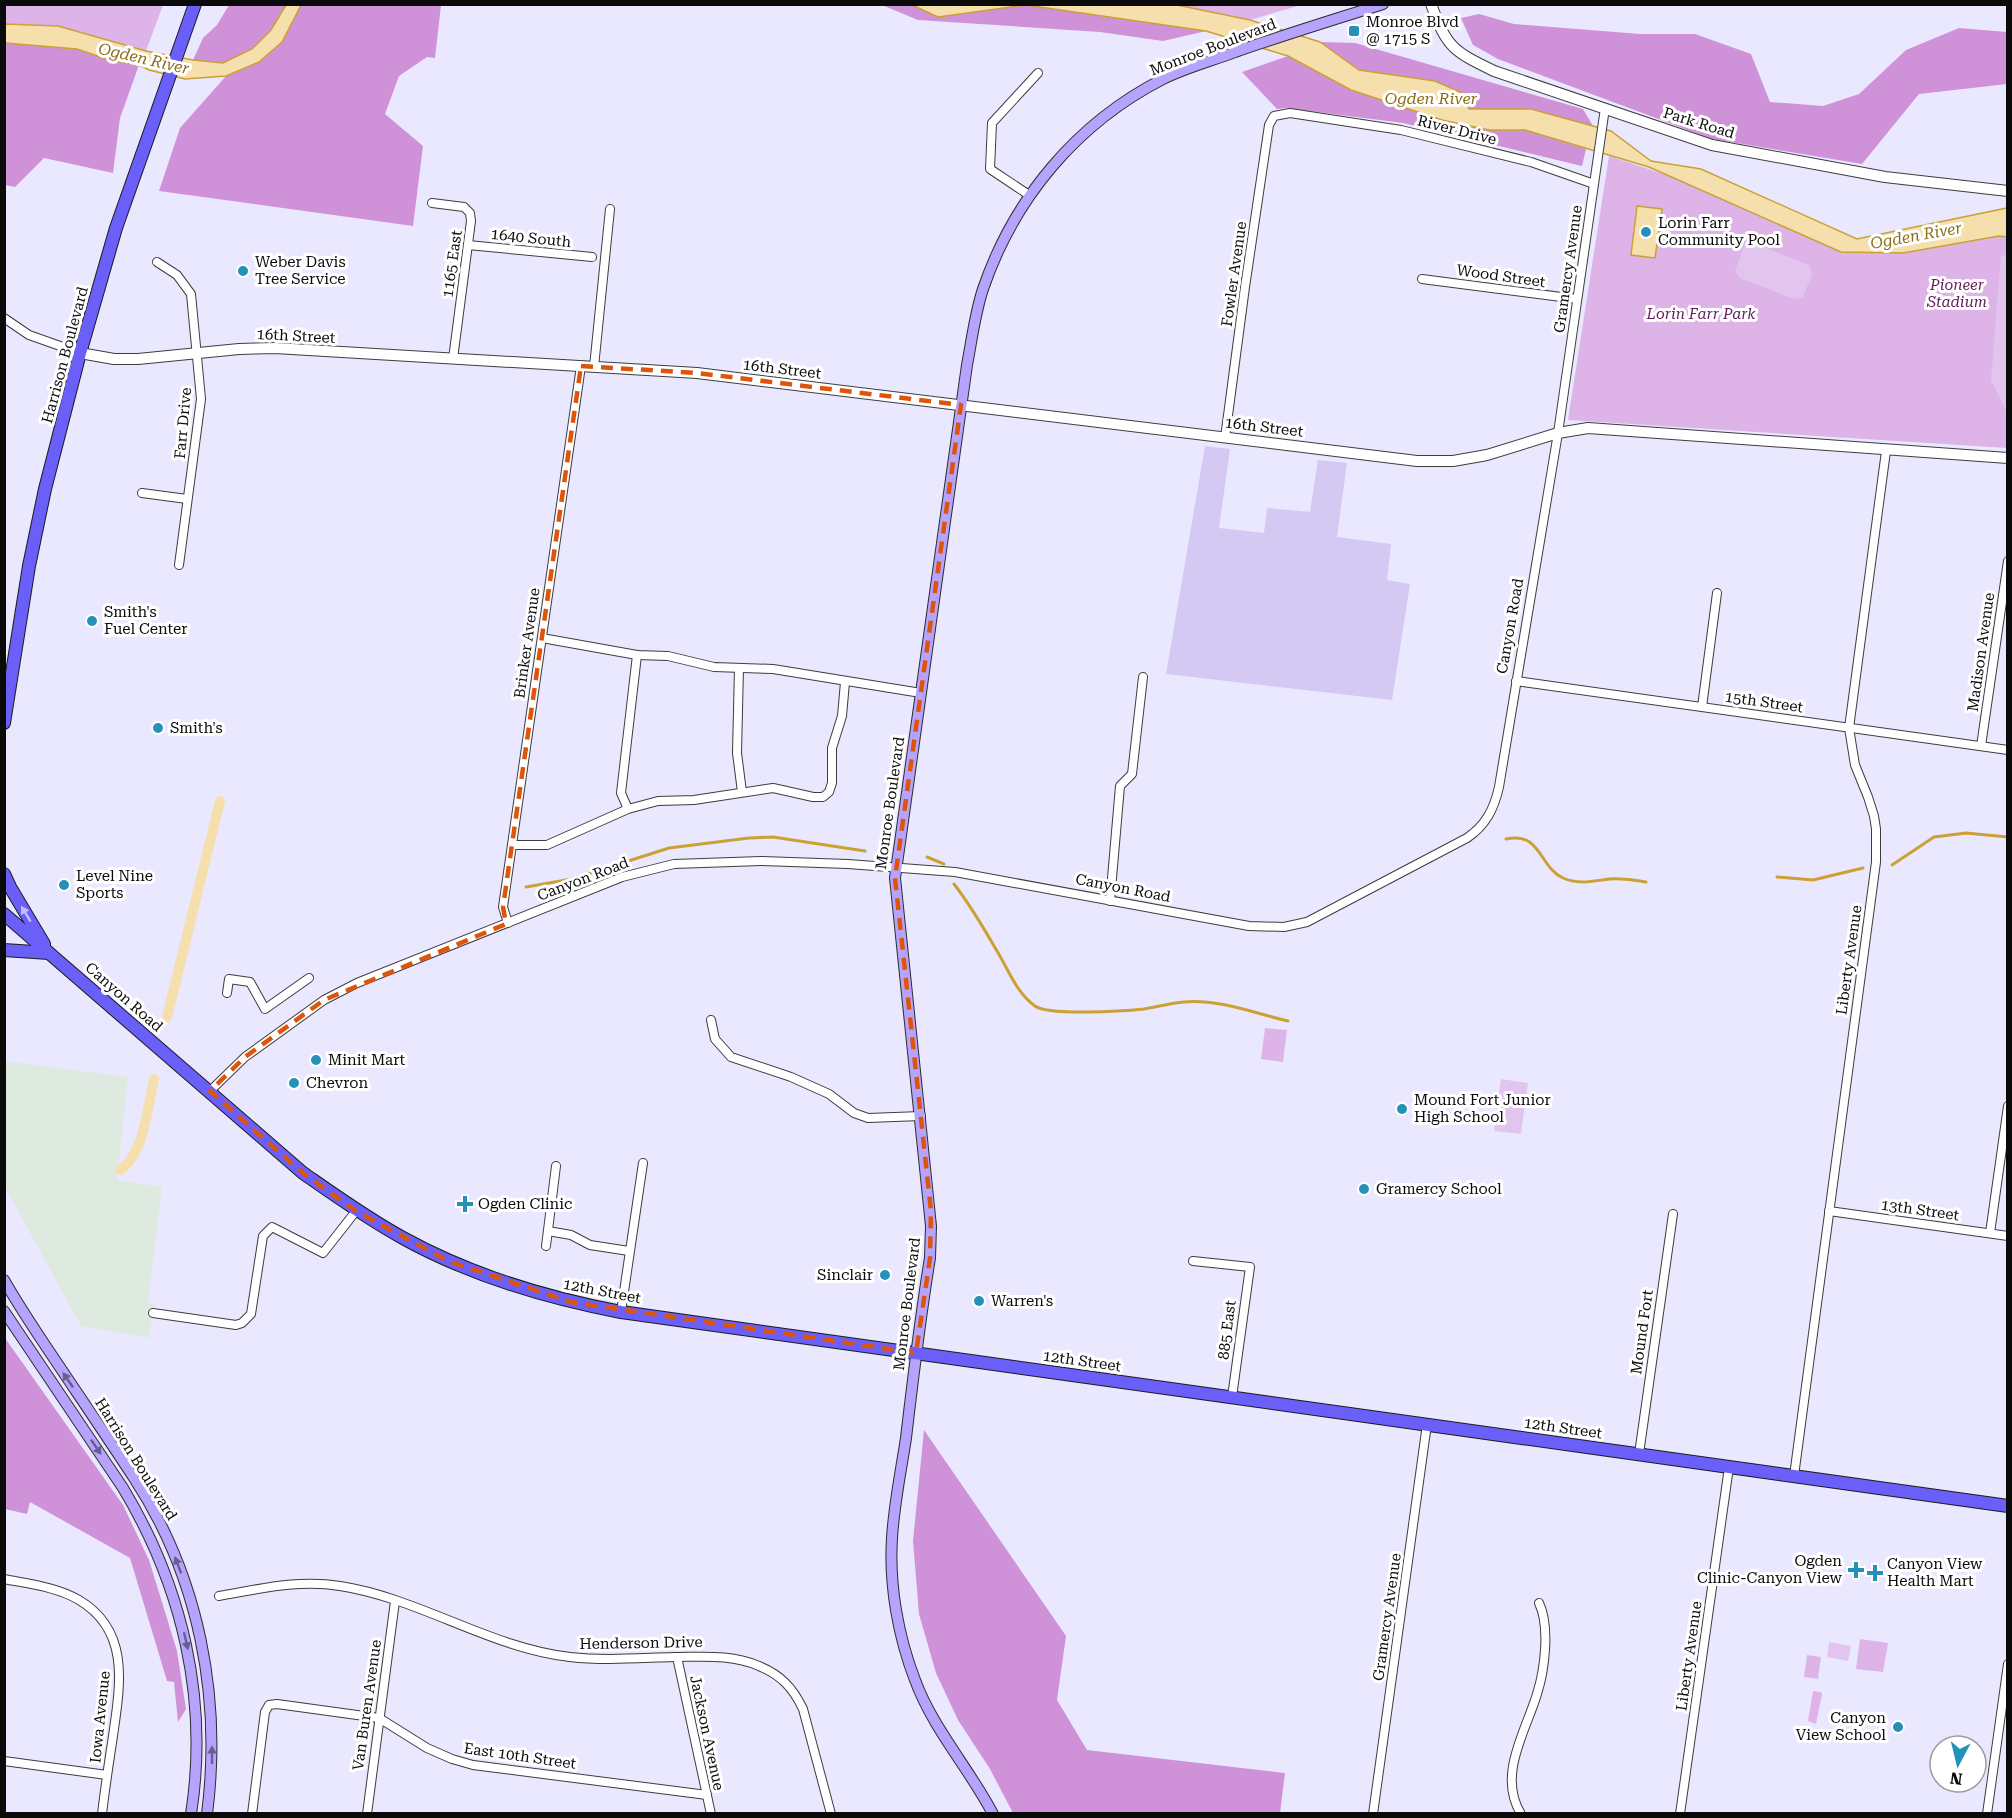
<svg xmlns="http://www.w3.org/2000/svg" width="2012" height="1818" font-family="'Roboto Serif',serif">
<rect width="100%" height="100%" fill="#eae8ff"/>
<!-- industrial -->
<path fill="#deeae0" d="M4 1061 128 1077 117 1180 162 1187 148 1303 154 1304 149 1338 81 1326 5 1187Z"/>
<!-- farmland -->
<path fill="#d3c9f3" d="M1205 446 1230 449 1219 528 1264 533 1267 508 1310 512 1318 460 1347 463 1337 537 1391 544 1387 580 1410 584 1392 700 1166 674Z"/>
<!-- green -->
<g fill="#ddb3e8">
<path d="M4 5H163L146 51 58 26 5 24Z"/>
<path d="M1177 5 1301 4V5L1250 20Z"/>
<path d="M1609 156 1691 183 1841 252 1999 236 2007 237V448L1568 420Z"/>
<path d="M1265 1028 1287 1030 1283 1062 1261 1059Z"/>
<path d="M1860 1639 1888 1643 1883 1672 1856 1669Z"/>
<path d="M1807 1655 1821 1657 1818 1679 1804 1677Z"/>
<path d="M1813 1691 1821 1692 1822 1694 1816 1724 1808 1721Z"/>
</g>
<!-- forest -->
<g fill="#cf92d8">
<path d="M229 5H286L271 30 252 49 223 63 193 60 203 38 217 25Z"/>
<path d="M301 5H441L435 58 427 57 399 76 385 114 423 146 413 226 159 191 180 128 226 76 259 62 282 42Z"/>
<path d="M882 5H912L938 17 1026 5 1206 31 1163 41 1100 32 918 20Z"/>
<path d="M1479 14 1514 24 1640 34H1695L1751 54 1770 102 1823 106 1859 94 1906 50 1959 28 2007 32V84L1919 94 1862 164 1712 139 1498 59 1473 45 1461 18Z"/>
<path d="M1320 42 1355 43 1583 109 1593 126 1531 109H1469L1462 93 1434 81 1359 70Z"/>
<path d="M5 43 77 49 109 60 139 65 120 118 113 173 44 158 15 187 5 185Z"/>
<path d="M1288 56 1351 90 1489 130H1525L1586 149 1582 166 1403 123 1286 108 1277 109 1242 72Z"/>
<path d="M5 1338 123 1505 149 1560 177 1651 186 1709 178 1722 174 1682 167 1681 130 1558 30 1502 27 1514 5 1509Z"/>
<path d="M924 1430 1066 1636 1057 1700 1087 1750 1285 1773 1280 1813H1013L990 1769 958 1720 936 1673 919 1614 913 1541Z"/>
</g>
<!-- pitch -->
<g fill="#e1c5ef">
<path d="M1754 243 1809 265 1812 274 1803 297 1794 299 1740 278 1735 271 1744 246Z"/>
<path d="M2001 255 2008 256 2007 413 1991 380Z"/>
<path d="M1501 1079 1528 1083 1521 1134 1494 1131Z"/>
<path d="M1829 1642 1851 1646 1848 1661 1827 1657Z"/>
</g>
<!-- water -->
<g fill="#f5dfad" stroke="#cba135" stroke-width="1.5">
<path d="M286 5H301L282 42 259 62 226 76 185 79 149 70 139 65 109 60 77 49 5 43 4 24 58 26 146 51 193 60 223 63 252 49 271 30Z"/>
<path d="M912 5H1025L938 17Z"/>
<path d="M1026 5H1177L1250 20 1320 42 1359 70 1435 81 1462 93 1469 109H1531L1611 131 1651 161 1701 169 1857 239 2007 208V237L1999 236 1903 253 1841 252 1649 167 1525 130H1489L1442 120 1351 90 1288 56 1206 31Z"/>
<path d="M1637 206 1662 209 1655 258 1631 255Z"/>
</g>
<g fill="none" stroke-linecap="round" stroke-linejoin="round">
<!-- stream -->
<g stroke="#cba135" stroke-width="3">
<path d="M1506 839C1541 831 1539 867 1563 878 1579 885 1593 881 1609 879 1621 878 1634 880 1646 882"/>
<path d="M927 857 944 864"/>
<path d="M1892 865 1934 837 1966 833 2008 837"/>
<path d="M1777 877 1813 880 1863 868"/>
<path d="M954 884C972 907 986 932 1001 958 1010 974 1019 995 1035 1006 1048 1016 1125 1011 1144 1009 1157 1007 1171 1003 1184 1002 1219 999 1254 1013 1288 1021"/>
<path d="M526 887 572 879 669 848 749 838 773 837 865 851"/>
</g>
<!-- canal -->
<g stroke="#f5dfad" stroke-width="10">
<path d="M167 1017 220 801"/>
<path d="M120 1170C145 1153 147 1108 154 1079"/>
</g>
<defs>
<g id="minor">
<path d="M1029 195 990 169 992 123 1038 73"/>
<path d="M432 203 464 207 470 213 471 221 453 359"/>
<path d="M468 245 592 257"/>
<path d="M157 262 177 275 191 294 201 399 179 565"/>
<path d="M1422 279 1577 299"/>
<path d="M4 318 29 335 80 353"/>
<path d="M594 367 610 209"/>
<path d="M1225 438 1245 287 1269 125 1274 116 1290 113 1401 130 1531 162 1594 184"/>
<path d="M142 493 187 499"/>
<path d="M542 638 637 655 668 656 714 667 773 669 921 693"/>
<path d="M739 668 737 753 742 792"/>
<path d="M1516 681 2008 750"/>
<path d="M1702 707 1717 593"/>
<path d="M1981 746 2008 561"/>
<path d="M628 809 621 793 637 655"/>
<path d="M512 845H547L628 809 658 801 694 800 773 788 813 797H823L829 792 832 783V748L842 716 845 682"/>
<path d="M1110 901 1120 786 1132 774 1143 677"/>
<path d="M508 923 503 907 581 366"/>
<path d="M227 993 229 979 250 982 265 1009 309 978"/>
<path d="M711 1020 715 1039 731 1057 791 1077 829 1094 854 1113 868 1118 921 1116"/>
<path d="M210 1091 245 1057 324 1000 357 983 622 877 674 864 761 861 848 864 955 872 1249 926 1284 927 1307 922 1467 838C1486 825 1494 809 1499 787L1558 433 1605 108"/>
<path d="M1829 1211 2008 1236"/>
<path d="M548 1231 571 1235 590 1245 629 1251"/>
<path d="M1990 1233 2008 1106"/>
<path d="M546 1246 556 1166"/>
<path d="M1193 1261 1250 1267 1232 1397"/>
<path d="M621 1312 643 1163"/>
<path d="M153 1313 236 1325 242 1323 251 1314 263 1236 272 1227 323 1253 356 1211"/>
<path d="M1639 1454 1673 1214"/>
<path d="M1794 1476 1876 862V829L1874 816 1868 797 1855 765 1849 728 1886 451"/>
<path d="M4 1579C29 1584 57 1587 79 1600 131 1631 120 1686 113 1736 109 1762 105 1788 102 1814"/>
<path d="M219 1596C259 1589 300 1579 340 1586 419 1598 490 1648 570 1657 604 1661 639 1658 674 1657 702 1657 732 1654 759 1666 781 1675 793 1688 803 1709L831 1814"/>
<path d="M677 1657 711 1814"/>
<path d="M4 1761 107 1775"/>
<path d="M252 1814 265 1712 269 1705 277 1704 379 1718 427 1748 452 1759 473 1765 707 1795"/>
<path d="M367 1814 395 1601"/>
<path d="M1373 1814 1427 1424"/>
<path d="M1521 1814C1497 1775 1526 1731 1537 1694 1545 1669 1550 1626 1539 1603"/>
<path d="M1680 1814 1729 1467"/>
<path d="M1987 1814 2008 1664"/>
</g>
<g id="tertiary">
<path d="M1431 4C1447 48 1453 51 1494 71L1712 145 1885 177 2008 191"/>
<path d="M80 353 114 359H138L239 349 275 348 697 373 1417 461H1453L1487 455 1558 433 1588 428 2008 458"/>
</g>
<g id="secondary">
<path d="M4 1280C16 1301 29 1321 43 1342 73 1387 104 1432 134 1478 199 1577 222 1697 207 1814"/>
<path d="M4 1311 123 1488C182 1586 209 1699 191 1814"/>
<path d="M993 1814C969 1768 933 1729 915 1680 898 1636 889 1585 892 1538 894 1504 901 1471 906 1438 913 1378 920 1318 930 1258L931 1226 895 878 967 365C972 339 975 313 983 289 1014 198 1077 123 1163 79 1185 68 1211 61 1235 52 1284 35 1333 20 1383 4"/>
</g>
<g id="primary">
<path d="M4 723 29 566 45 489 80 353 116 228 195 4"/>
<path d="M4 874 10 887 44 944"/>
<path d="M4 914 303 1173C336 1196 368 1219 403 1238 470 1275 547 1298 621 1312L2008 1506"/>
<path d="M4 950 49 953"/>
</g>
</defs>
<!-- minor casing -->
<use href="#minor" stroke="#3d3d3d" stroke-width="10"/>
<!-- tertiary casing -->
<use href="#tertiary" stroke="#3d3d3d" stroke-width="12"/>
<!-- secondary casing -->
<use href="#secondary" stroke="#2c2c2c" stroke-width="12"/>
<!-- primary casing -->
<use href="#primary" stroke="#1b1b1b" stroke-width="14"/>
<!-- minor -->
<use href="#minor" stroke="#fff" stroke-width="8"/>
<!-- tertiary -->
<use href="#tertiary" stroke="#fff" stroke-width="10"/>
<!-- secondary -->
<use href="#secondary" stroke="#b6a3fe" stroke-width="10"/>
<!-- primary -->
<use href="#primary" stroke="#6a5ff8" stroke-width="12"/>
</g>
<!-- one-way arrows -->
<defs><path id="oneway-solid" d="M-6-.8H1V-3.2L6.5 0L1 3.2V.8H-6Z" transform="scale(1.5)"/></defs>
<use fill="#c3bffc" href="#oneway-solid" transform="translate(26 914) rotate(-121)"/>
<g fill="#695e90">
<use href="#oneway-solid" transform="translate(68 1380) rotate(-124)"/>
<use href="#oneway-solid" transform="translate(96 1447) rotate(56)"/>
<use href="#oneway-solid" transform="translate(178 1565) rotate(-111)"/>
<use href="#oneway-solid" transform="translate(186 1641) rotate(77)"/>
<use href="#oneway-solid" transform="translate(212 1755) rotate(-90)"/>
</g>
<!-- marked area -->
<path fill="none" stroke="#dd550c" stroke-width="4.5" stroke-dasharray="12 8" stroke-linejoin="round" d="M581 366 697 373 961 405 895 878 931 1211 930 1258 916 1353 571 1302 448 1261 356 1211 303 1173 210 1091 245 1057 324 1000 506 924 503 907Z"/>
<!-- markers -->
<g fill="#2590b8" stroke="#fff" stroke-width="2">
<rect x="1348" y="25" width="12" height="12" rx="3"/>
<circle cx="1646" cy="232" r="6"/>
<circle cx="243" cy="271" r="6"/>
<circle cx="92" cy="621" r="6"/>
<circle cx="158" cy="728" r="6"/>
<circle cx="64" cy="885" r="6"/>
<circle cx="316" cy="1060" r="6"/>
<circle cx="294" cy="1083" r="6"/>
<circle cx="1402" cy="1109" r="6"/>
<circle cx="1364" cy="1189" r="6"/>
<path d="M462 1195h6v6h6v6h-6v6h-6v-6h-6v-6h6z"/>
<circle cx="885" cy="1275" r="6"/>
<circle cx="979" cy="1301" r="6"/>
<path d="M1853 1561h6v6h6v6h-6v6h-6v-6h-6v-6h6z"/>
<path d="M1872 1564h6v6h6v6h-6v6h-6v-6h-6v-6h6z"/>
<circle cx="1898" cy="1727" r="6"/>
</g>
<g text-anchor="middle" stroke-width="6" stroke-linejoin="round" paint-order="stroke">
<!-- poi labels -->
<g font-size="15" fill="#0a0a0a" stroke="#fff" text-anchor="start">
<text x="1366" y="27">Monroe Blvd<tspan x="1366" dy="17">@ 1715 S</tspan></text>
<text x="1658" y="228">Lorin Farr<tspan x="1658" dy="17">Community Pool</tspan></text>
<text x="255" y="267">Weber Davis<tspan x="255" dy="17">Tree Service</tspan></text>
<text x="104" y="617">Smith's<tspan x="104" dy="17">Fuel Center</tspan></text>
<text x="170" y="733">Smith's</text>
<text x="76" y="881">Level Nine<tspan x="76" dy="17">Sports</tspan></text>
<text x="328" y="1065">Minit Mart</text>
<text x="306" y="1088">Chevron</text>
<text x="1414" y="1105">Mound Fort Junior<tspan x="1414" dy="17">High School</tspan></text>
<text x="1376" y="1194">Gramercy School</text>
<text x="478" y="1209">Ogden Clinic</text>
<text x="873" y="1280" text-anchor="end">Sinclair</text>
<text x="991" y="1306">Warren's</text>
<text x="1842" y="1566" text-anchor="end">Ogden<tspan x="1842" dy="17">Clinic-Canyon View</tspan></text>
<text x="1887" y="1569">Canyon View<tspan x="1887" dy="17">Health Mart</tspan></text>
<text x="1886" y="1723" text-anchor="end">Canyon<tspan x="1886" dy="17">View School</tspan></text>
</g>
<!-- street labels -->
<g font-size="15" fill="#0a0a0a" stroke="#fff">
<text transform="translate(1213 47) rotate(-21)" y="5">Monroe Boulevard</text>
<text transform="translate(1699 123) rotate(17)" y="5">Park Road</text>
<text transform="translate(1457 130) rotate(14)" y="5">River Drive</text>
<text transform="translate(531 238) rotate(6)" y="5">1640 South</text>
<text transform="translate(452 264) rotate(-82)" y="5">1165 East</text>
<text transform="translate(1568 269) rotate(-82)" y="5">Gramercy Avenue</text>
<text transform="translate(1234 274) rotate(-82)" y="5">Fowler Avenue</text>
<text transform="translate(1501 276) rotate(8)" y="5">Wood Street</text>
<text transform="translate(296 336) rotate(3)" y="5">16th Street</text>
<text transform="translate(65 355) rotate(-75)" y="5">Harrison Boulevard</text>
<text transform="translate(782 369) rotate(7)" y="5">16th Street</text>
<text transform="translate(183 423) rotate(-85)" y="5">Farr Drive</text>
<text transform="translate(1264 427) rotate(7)" y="5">16th Street</text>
<text transform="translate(1510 626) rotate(-80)" y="5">Canyon Road</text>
<text transform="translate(527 643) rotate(-82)" y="5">Brinker Avenue</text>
<text transform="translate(1981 652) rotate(-82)" y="5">Madison Avenue</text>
<text transform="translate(1764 702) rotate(8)" y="5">15th Street</text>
<text transform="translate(890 803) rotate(-82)" y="5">Monroe Boulevard</text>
<text transform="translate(583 879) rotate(-21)" y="5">Canyon Road</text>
<text transform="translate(1123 888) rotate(11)" y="5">Canyon Road</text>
<text transform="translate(1849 960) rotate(-82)" y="5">Liberty Avenue</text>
<text transform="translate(124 997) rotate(41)" y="5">Canyon Road</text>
<text transform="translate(1920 1210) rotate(8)" y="5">13th Street</text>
<text transform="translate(602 1291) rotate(11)" y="5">12th Street</text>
<text transform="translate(907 1304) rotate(-83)" y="5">Monroe Boulevard</text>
<text transform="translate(1227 1330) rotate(-83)" y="5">885 East</text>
<text transform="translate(1642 1332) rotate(-82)" y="5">Mound Fort</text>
<text transform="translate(1082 1361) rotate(8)" y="5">12th Street</text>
<text transform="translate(1563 1428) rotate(8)" y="5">12th Street</text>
<text transform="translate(136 1459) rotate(58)" y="5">Harrison Boulevard</text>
<text transform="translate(1387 1617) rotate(-82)" y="5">Gramercy Avenue</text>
<text transform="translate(641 1643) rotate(-1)" y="5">Henderson Drive</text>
<text transform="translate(1689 1656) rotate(-82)" y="5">Liberty Avenue</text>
<text transform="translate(367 1705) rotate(-82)" y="5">Van Buren Avenue</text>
<text transform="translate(100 1717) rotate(-84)" y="5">Iowa Avenue</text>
<text transform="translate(707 1733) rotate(78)" y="5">Jackson Avenue</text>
<text transform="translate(520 1756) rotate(8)" y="5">East 10th Street</text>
</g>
<!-- park labels -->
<g font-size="15" font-style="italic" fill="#601c59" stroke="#fff">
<text x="1957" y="290">Pioneer<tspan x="1957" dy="17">Stadium</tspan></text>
<text x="1701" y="319">Lorin Farr Park</text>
</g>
<!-- water labels -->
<g font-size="16" font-style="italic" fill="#8b6f16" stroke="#fff">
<text transform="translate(144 58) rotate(13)" y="6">Ogden River</text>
<text x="1431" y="104">Ogden River</text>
<text transform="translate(1916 235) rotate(-10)" y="6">Ogden River</text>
</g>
</g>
<!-- border -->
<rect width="2012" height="1818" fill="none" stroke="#0a0a0a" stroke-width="12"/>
<!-- north arrow -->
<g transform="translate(1958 1764) rotate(187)"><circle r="28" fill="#ffffff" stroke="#9d9d9d" stroke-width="1.5"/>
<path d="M0-4.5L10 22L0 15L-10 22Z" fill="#2590b8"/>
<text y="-9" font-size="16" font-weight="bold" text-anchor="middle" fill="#0a0a0a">N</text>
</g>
</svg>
